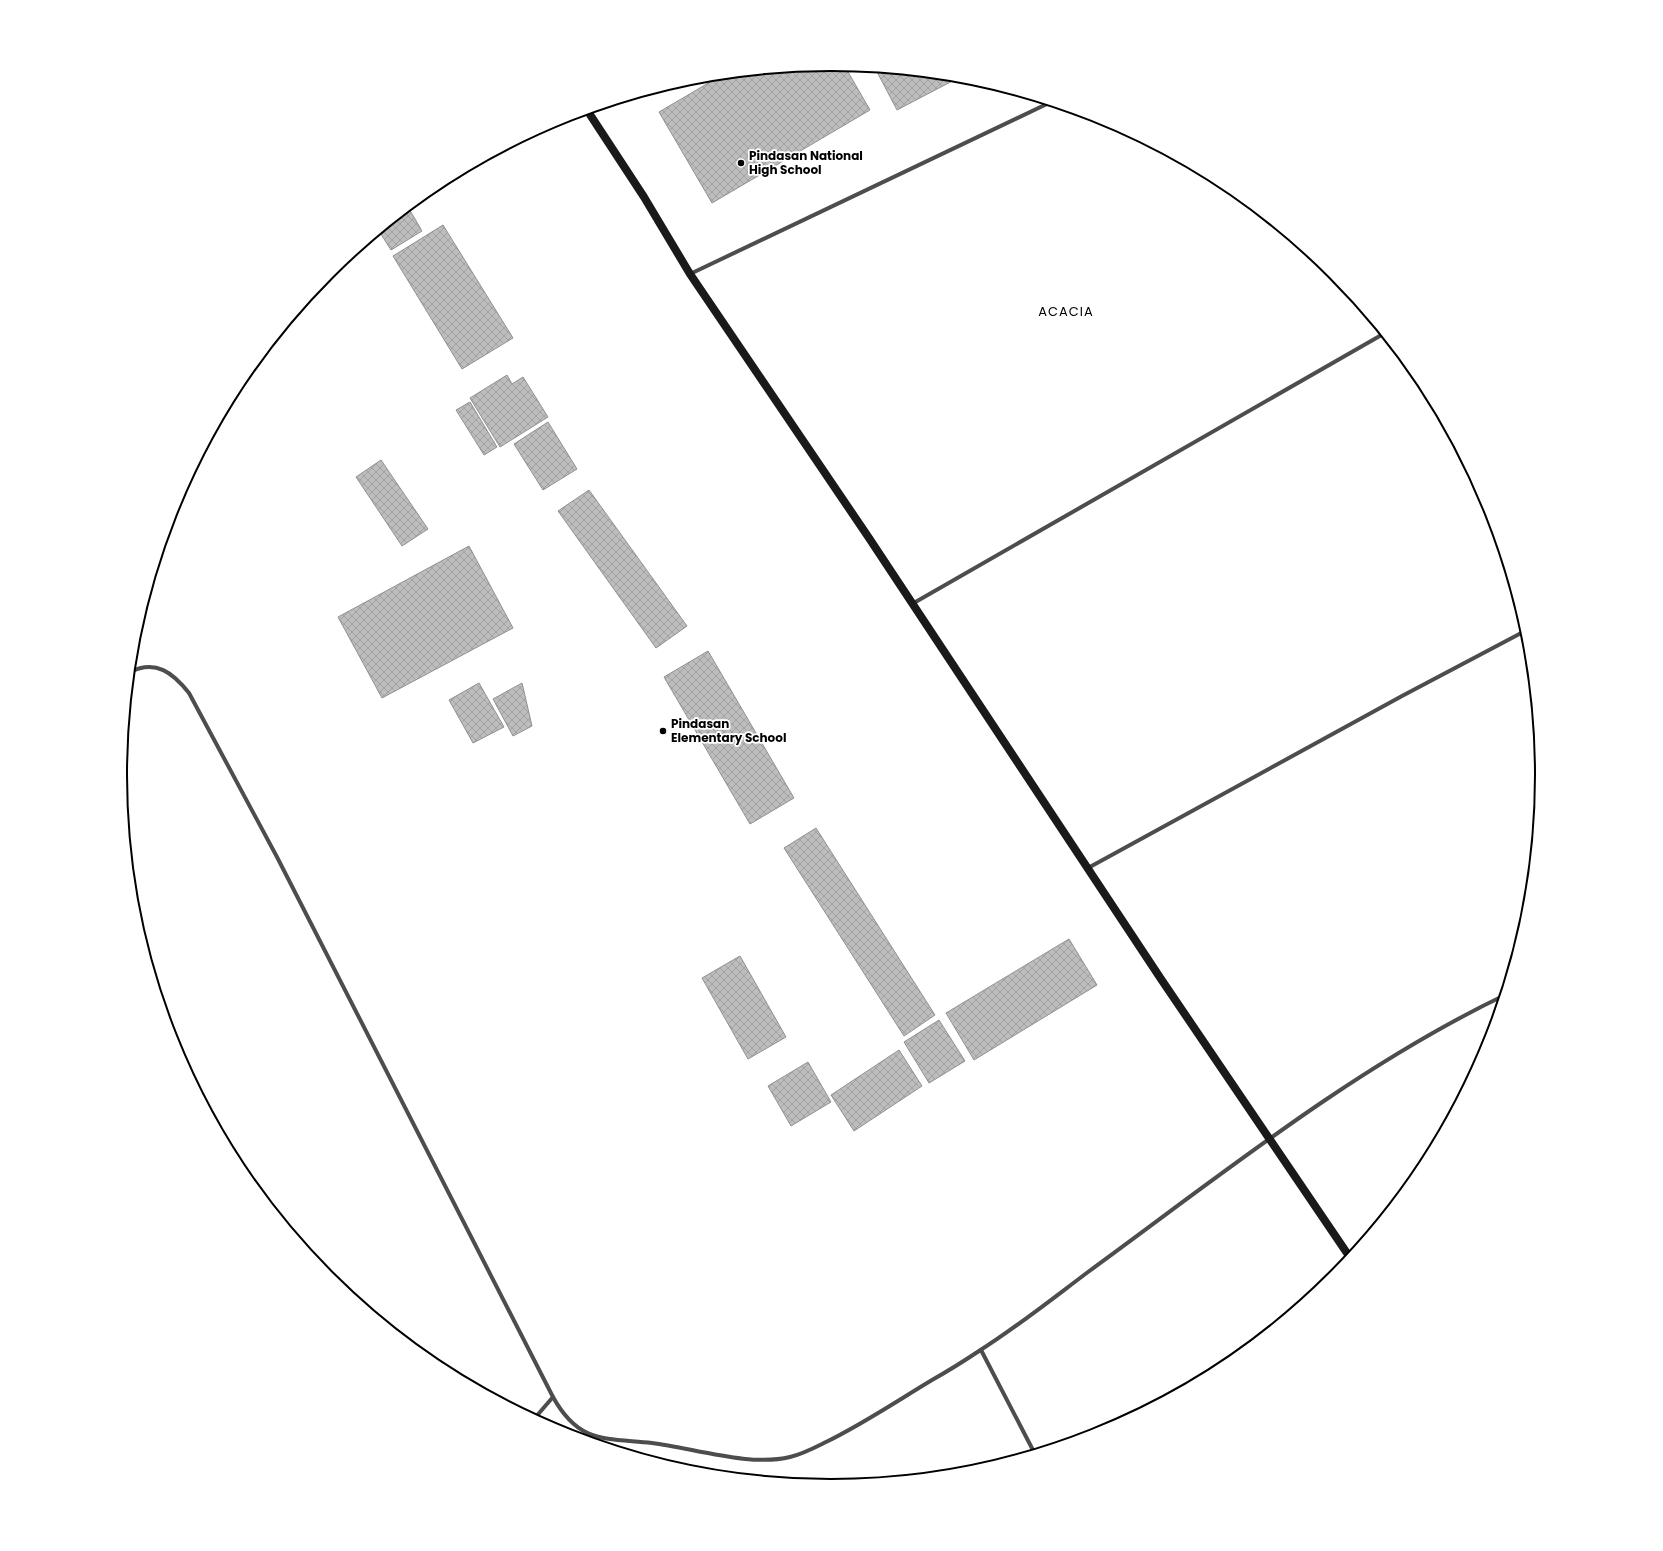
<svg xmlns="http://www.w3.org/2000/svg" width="1663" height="1551" font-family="Poppins,sans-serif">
<defs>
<pattern id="building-cross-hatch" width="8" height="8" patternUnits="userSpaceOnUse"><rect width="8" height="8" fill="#bdbdbd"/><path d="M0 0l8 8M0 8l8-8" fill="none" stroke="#a1a1a1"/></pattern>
</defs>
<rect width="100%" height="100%" fill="#fff"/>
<!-- building -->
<g fill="url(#building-cross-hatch)" stroke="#919191">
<path d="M832 64 844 65 870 110 712 203 659 112 722 75Z"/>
<path d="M875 68 960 77 897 110Z"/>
<path d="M408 207 422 231 391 250 379 231Z"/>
<path d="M443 225 513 338 462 369 393 256Z"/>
<path d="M507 375 512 384 523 377 548 417 500 447 470 398Z"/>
<path d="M470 402 497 447 484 455 456 410Z"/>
<path d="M548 422 577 469 543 490 514 444Z"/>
<path d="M381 460 428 529 402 546 356 477Z"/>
<path d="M589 490 687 626 656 648 558 511Z"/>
<path d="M469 546 513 628 382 698 338 617Z"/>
<path d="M708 651 794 798 750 824 664 677Z"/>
<path d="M479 683 504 727 473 743 449 700Z"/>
<path d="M522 683 532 726 513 736 493 699Z"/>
<path d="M816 828 935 1015 904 1036 784 848Z"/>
<path d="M1069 939 1097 985 974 1060 946 1013Z"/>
<path d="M740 956 786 1037 748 1059 702 978Z"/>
<path d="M939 1020 965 1061 929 1083 904 1042Z"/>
<path d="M899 1050 922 1086 854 1131 831 1095Z"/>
<path d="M808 1062 831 1102 791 1126 768 1086Z"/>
</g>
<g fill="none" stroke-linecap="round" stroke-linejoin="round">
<!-- street -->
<g stroke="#4d4d4d" stroke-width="4">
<path d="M690 274 1051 102"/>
<path d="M912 604 1385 333"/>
<path d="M130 672C156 659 173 673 189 693L277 857 553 1397C579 1444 605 1438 652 1443 693 1448 750 1467 790 1457 803 1454 814 1448 826 1442 863 1424 897 1401 932 1380 948 1371 964 1361 979 1351 1017 1327 1052 1299 1088 1272 1221 1175 1355 1067 1505 995"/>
<path d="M1088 868 1402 696 1527 630"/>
<path d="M981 1350 1035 1454"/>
<path d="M534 1419 553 1397"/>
</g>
<!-- secondary -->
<path stroke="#1a1a1a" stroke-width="8" d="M587 110 644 197 690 274 869 538 1161 979 1351 1259"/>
</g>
<!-- markers -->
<g fill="#000" stroke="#fff" stroke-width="1.5">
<circle cx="741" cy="163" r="4"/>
<circle cx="663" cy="731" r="4"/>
</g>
<g text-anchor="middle" stroke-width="3.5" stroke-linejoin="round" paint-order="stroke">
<!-- poi labels -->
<g font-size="12" font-weight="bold" fill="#000" stroke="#fff" text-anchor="start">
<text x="749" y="160">Pindasan National<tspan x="749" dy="14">High School</tspan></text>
<text x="671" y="728">Pindasan<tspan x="671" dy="14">Elementary School</tspan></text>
</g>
<!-- neighbourhood labels -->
<g font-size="13" letter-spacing="1" fill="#000" stroke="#fff">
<text x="1066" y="316">ACACIA</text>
</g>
</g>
<!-- crop -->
<path d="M0 0H1663V1551H0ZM127 775a704 704 0 1 1 1408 0a704 704 0 1 1-1408 0Z" fill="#fff" fill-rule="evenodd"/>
<path fill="none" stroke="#000" stroke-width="2" d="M127 775a704 704 0 1 1 1408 0a704 704 0 1 1-1408 0Z"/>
</svg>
